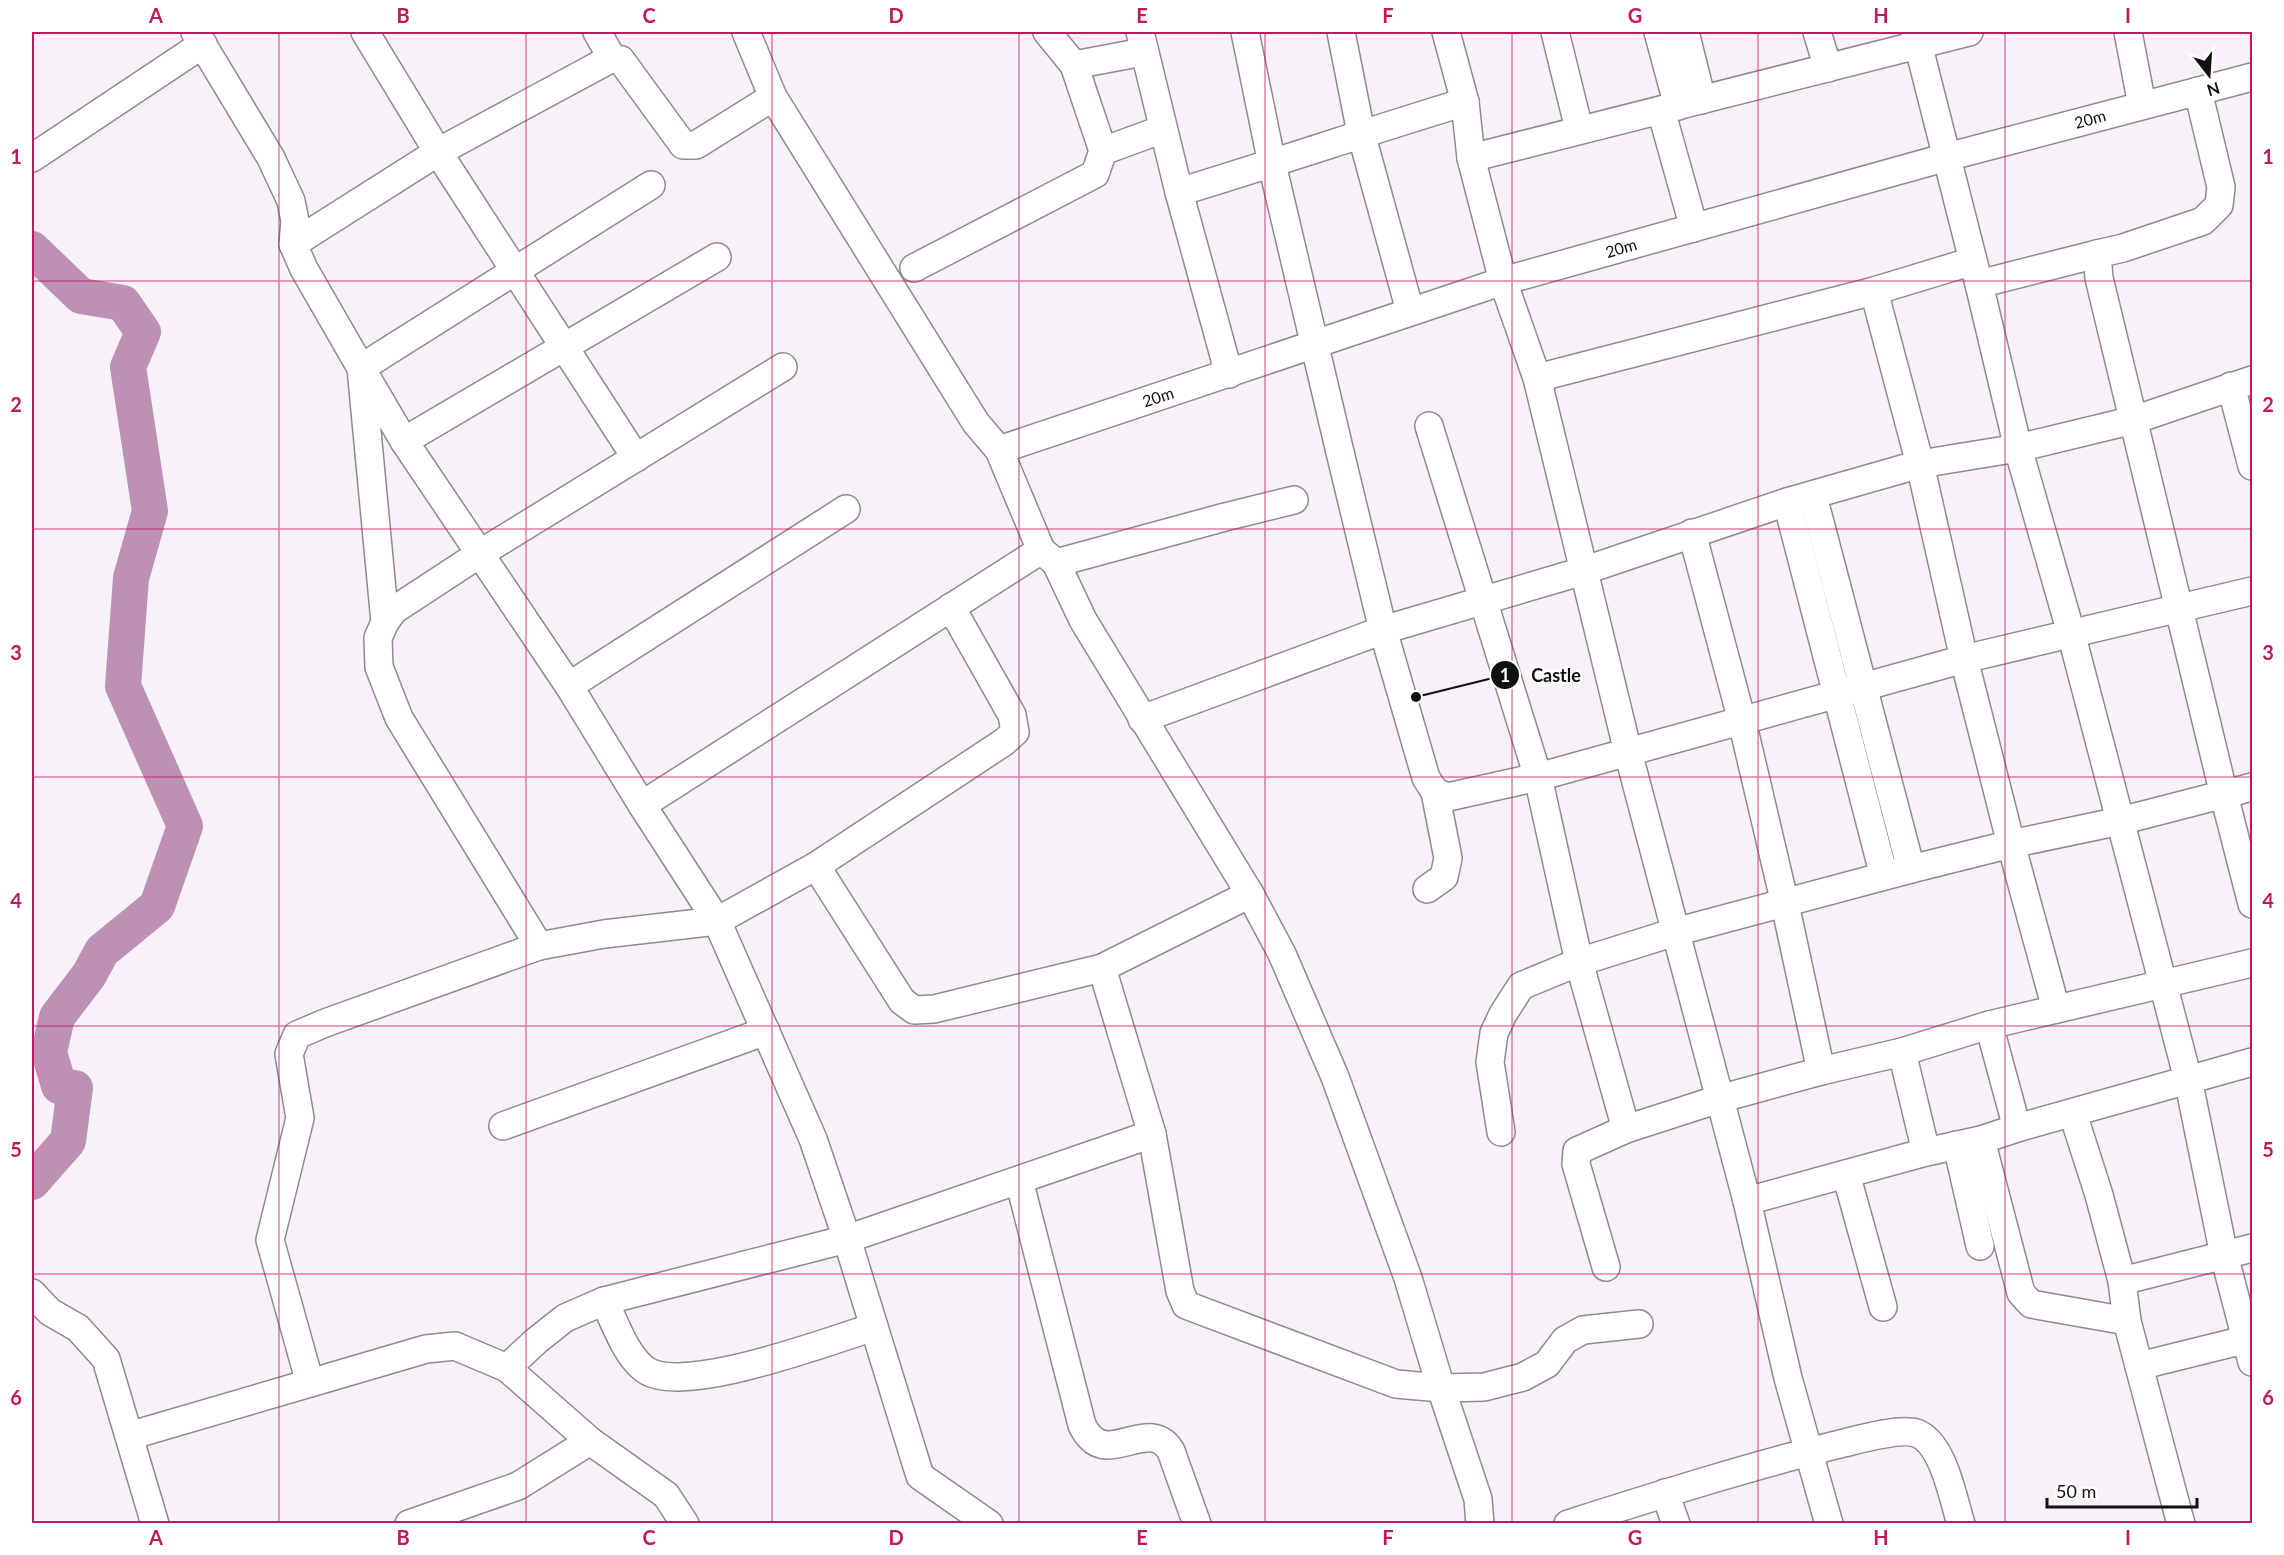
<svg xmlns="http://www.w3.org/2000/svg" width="2284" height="1555" font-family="Lato,sans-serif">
<rect width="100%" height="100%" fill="#f8f1f7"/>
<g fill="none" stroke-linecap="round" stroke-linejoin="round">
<!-- river -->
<path stroke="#bd90b5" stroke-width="36" d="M32 249 81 296 123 303 143 332 128 367 150 511 131 578 123 686 185 826 157 906 102 951 89 975 57 1017 49 1052 59 1086 75 1088 68 1141 32 1182"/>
<defs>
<g id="minor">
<path d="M195 32 271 158 291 201 295 221 293 244 304 269 361 368 404 441 569 686 642 805 717 921 813 1139 847 1239 920 1476 989 1524"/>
<path d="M365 32 438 152 636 458"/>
<path d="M597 32 612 58"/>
<path d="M746 32 773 97 976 423 999 450 1041 550 1056 563 1083 620 1250 894 1282 954 1335 1077 1408 1278 1441 1388 1478 1499 1480 1524"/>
<path d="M1047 32 1074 65 1143 52"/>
<path d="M1140 32 1179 192 1229 374"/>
<path d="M1245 32 1272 164 1339 448 1383 630 1426 778 1435 792 1448 858 1444 877 1427 889"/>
<path d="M1341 32 1361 133 1410 311"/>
<path d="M1446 32 1465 102 1471 158 1503 281 1537 378 1628 752 1747 1201 1788 1378 1829 1524"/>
<path d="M1555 32 1579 129"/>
<path d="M1658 32 1678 106"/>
<path d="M1685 32 1702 100"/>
<path d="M1817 32 1828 68"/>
<path d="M1915 32 1979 284 2018 448 2071 633 2188 1079 2224 1255 2252 1362"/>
<path d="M2128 32 2142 105"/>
<path d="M1074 65 1103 151"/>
<path d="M2198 91 2221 187 2219 205 2203 221 2123 248 2097 254 2099 278 2224 795 2252 904"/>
<path d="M1661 110 1694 228"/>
<path d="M32 158 203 44"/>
<path d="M1471 158 1969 32"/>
<path d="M1179 192C1275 163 1369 131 1465 102"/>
<path d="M293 244 438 152 612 58 621 60 683 145H696L773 97"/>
<path d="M914 268 1095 174 1103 151 1163 129"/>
<path d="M1979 284 2097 254"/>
<path d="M1874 291 1920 464 1964 659 2011 844 2056 1009"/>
<path d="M1537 378 1874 291 1973 261"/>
<path d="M2231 386 2252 466"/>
<path d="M1429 426 1538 777 1579 962 1626 1129 1719 1099 1821 1071 1902 1052 1989 1025 2252 963"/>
<path d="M404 441 717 257"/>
<path d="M999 450 1503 281 1947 157 2252 77"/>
<path d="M1813 496 1911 869"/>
<path d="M1787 502 1884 876"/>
<path d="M1692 533 1742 721 1785 904 1821 1071"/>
<path d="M1056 563 1225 517 1294 500"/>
<path d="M385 622 361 368 651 185"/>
<path d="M569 686 846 509"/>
<path d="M1142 719 1383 630 1583 571 1787 502 1920 464 2018 448 2134 420 2252 380"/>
<path d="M1435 792 1448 797 1538 777 1964 659 2252 591"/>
<path d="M642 805 1041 550"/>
<path d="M816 866 902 1001 914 1010 934 1009 1102 968 1250 894"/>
<path d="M539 946 399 718 379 667 378 638 385 622 394 610 481 553 783 367"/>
<path d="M1102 968 1152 1134 1180 1291 1186 1305 1396 1384 1441 1388 1484 1387 1523 1377 1547 1364 1565 1340 1583 1330 1639 1324"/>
<path d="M1989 1025 2017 1128"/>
<path d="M1902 1052 1926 1152"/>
<path d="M2073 1114 2099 1195 2122 1281 2127 1321 2181 1524"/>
<path d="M503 1126 766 1031"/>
<path d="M1501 1132 1490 1062 1494 1033 1503 1014 1521 986 1579 962 1675 932 1911 869 2011 844 2120 821 2252 787"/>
<path d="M1981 1140 2021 1293 2031 1304 2127 1321"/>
<path d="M1957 1145 1980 1246"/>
<path d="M1846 1174 1883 1307"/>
<path d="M1019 1180 1082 1425C1084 1429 1087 1434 1090 1437 1112 1462 1151 1417 1171 1451L1197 1524"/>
<path d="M1747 1201 1926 1152 1981 1140 2017 1128 2252 1062"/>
<path d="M1606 1267 1576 1164 1577 1151 1626 1129"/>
<path d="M2122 1281 2252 1248"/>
<path d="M32 1293 50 1312 78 1328 106 1359 155 1524"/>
<path d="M604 1301C615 1322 624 1352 643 1368 677 1399 831 1340 874 1327"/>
<path d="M2139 1366 2252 1338"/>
<path d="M507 1368 536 1341 565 1318 604 1301 847 1239 1152 1134"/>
<path d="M310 1383 426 1349 455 1346 507 1368 590 1441 666 1495 685 1524"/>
<path d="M129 1436 310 1383 270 1240 300 1118 289 1054 297 1035 325 1023 539 946 604 934 717 921 816 866 1004 742 1015 732 1012 715 951 607"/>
<path d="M1665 1493 1676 1524"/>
<path d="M409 1524 518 1486 590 1441"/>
<path d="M1568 1524C1659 1495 1751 1466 1844 1443 1860 1439 1900 1428 1916 1433 1943 1442 1953 1498 1961 1524"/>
</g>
</defs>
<!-- minor casing -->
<use href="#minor" stroke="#90898e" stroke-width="30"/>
<!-- minor -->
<use href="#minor" stroke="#fff" stroke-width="27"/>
</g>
<!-- grid -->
<path fill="none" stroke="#c2185b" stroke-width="1.5" stroke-opacity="0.55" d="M279 32V1524M526 32V1524M772 32V1524M1019 32V1524M1265 32V1524M1512 32V1524M1758 32V1524M2005 32V1524M32 281H2252M32 529H2252M32 777H2252M32 1026H2252M32 1274H2252"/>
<g text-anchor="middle" stroke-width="5" stroke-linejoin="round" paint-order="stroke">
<!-- street labels -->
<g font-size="16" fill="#110f10" stroke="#fff">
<text transform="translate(2090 119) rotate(-15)" y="6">20m</text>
<text transform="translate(1621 248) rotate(-16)" y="6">20m</text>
<text transform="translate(1158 397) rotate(-18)" y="6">20m</text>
</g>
</g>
<!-- callouts -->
<path fill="none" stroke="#110f10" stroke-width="2" d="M1416 697L1505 675"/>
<g fill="#110f10" stroke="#fff" stroke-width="2">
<circle cx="1416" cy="697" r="6"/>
<circle cx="1505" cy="675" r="15"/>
</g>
<g font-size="18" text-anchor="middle" font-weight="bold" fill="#fff">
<text x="1505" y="682">1</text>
</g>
<g font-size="18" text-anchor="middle" font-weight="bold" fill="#110f10" stroke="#fff" stroke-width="5" stroke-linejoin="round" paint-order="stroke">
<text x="1556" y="682">Castle</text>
</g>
<!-- border -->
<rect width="2284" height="1555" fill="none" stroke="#ffffff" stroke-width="66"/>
<!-- north arrow -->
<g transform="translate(2209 75) rotate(163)" stroke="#ffffff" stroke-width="4.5" paint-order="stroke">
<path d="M0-4.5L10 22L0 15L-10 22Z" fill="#110f10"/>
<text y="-9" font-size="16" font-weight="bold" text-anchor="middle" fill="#110f10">N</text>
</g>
<!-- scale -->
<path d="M2047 1498v9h150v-9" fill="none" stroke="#110f10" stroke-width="3"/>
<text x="2056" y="1498" font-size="18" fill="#110f10" stroke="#ffffff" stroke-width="4.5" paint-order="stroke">50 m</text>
<rect x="33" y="33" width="2218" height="1489" fill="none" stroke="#c2185b" stroke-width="2"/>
<g font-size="20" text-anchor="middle" font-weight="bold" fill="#c2185b">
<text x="156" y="23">A</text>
<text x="403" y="23">B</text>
<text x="649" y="23">C</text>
<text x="896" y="23">D</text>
<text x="1142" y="23">E</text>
<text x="1388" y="23">F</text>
<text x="1635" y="23">G</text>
<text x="1881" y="23">H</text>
<text x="2128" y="23">I</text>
<text x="16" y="164">1</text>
<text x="2268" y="164">1</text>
<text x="16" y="412">2</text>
<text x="2268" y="412">2</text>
<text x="16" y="660">3</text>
<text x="2268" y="660">3</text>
<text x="16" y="908">4</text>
<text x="2268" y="908">4</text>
<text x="16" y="1157">5</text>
<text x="2268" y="1157">5</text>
<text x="16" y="1405">6</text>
<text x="2268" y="1405">6</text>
<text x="156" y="1545">A</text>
<text x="403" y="1545">B</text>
<text x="649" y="1545">C</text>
<text x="896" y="1545">D</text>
<text x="1142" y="1545">E</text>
<text x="1388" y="1545">F</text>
<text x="1635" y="1545">G</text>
<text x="1881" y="1545">H</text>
<text x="2128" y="1545">I</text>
</g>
</svg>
